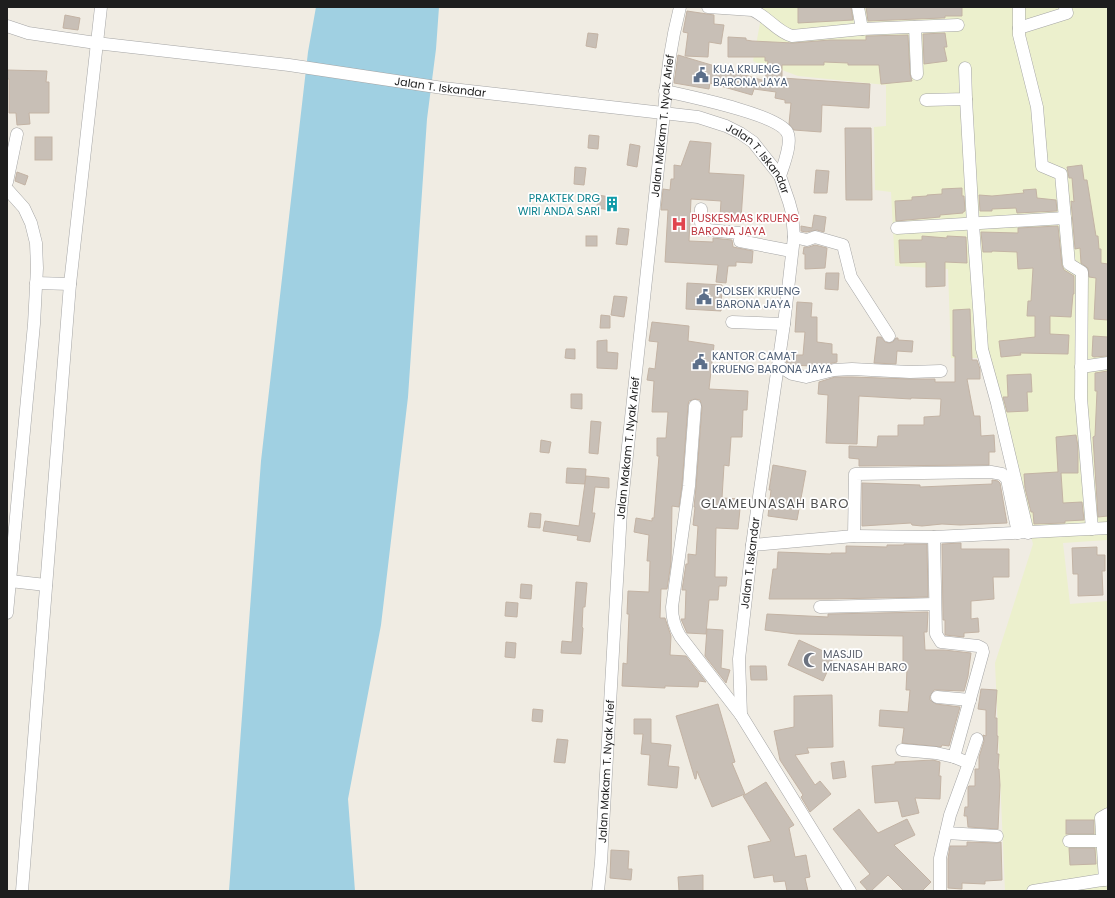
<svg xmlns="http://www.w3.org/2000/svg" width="1115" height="898" font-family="Poppins,sans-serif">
<rect width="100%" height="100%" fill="#f0ece3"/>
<!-- farmland -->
<path fill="#ecf0cd" d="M763 7H1108V576L1107 540 1063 543 1070 604 1108 601V891H1005L995 663 1033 544 988 376 985 358H951L948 269 895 266 891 192 875 190 874 127 886 126V85L798 76 782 70 767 68 753 61Z"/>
<!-- water -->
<path fill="#a0d0e2" d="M316 7H439L436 49 427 119 408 397 381 625 348 799 355 891H229L261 461 308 52Z"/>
<!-- building -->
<g fill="#c8bfb6" stroke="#c3b3a4">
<path d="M798 7H851L853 20 798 23Z"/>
<path d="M866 7H962V16H945V18H942L868 21Z"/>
<path d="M687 11 714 15V24L724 25 721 44 709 42 708 57 685 56 688 33 683 32Z"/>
<path d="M65 15 80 18 78 30 63 28Z"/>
<path d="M588 33 598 34 596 48 586 46Z"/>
<path d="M945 33 947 47H944L947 61 924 64 923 34Z"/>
<path d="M908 35 910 74 912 81 881 84 879 65H848V63L824 62V65H782V78L870 84 869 108 822 105 821 132 794 130 789 124 791 103H785V100L775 98 776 92 754 89 752 95 710 83 709 89 674 83 678 55 765 81 768 61H765V57H728V37L746 38V40L752 41 793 43 830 40H866V36Z"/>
<path d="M7 70 47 71 46 82H49V113H29L30 124 17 125 16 113H9V79H7Z"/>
<path d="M845 128H871L872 200H846Z"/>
<path d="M589 135 599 136 598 149 588 148Z"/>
<rect x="35" y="137" width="17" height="23"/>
<path d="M690 141 711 143 709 173 744 175 741 219 720 217 721 201 691 199 689 241 713 242V238L732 240 733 247 753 251 752 263 736 262V266H728L726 283 716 282 718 265 665 262 668 210H661L663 189 670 190 671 179H674V165L681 166Z"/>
<path d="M630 144 640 146 637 167 627 165Z"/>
<path d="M1082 165 1084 180H1087L1096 236H1098L1099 249H1101V263L1108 264V320L1094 319 1096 278 1089 277 1088 268 1081 263 1080 248 1075 249 1071 201 1074 202 1072 178H1069L1067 167Z"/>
<path d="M575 167 586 168 584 185 574 184Z"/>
<path d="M816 170 829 171 827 193H814Z"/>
<path d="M17 172 28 176 25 185 15 181Z"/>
<path d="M962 188V196H964L965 211 963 212V213L940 215V217L896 221 895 201 912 200V197L927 196V195L942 194V189Z"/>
<path d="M1036 189 1037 198 1056 200 1057 211 1017 213 1016 208 992 209V211H980L979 195 992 196 1024 193 1023 190Z"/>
<path d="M598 195 610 197V210L597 208Z"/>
<path d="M814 215 826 217 824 232 817 230 806 232 801 231V226L812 228Z"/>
<path d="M1058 226 1062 265 1064 270 1074 276V294H1073L1071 317 1050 316V334L1069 335 1068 354 1020 353 1021 355 1001 357 999 341 1035 337V316H1027L1028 301H1031L1033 268 1018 269 1017 252 992 251V252H983L981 232 1018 233V228Z"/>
<path d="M618 228 629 229 627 245 616 244Z"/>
<rect x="586" y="236" width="11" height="10"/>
<path d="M922 236 947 238V236L966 237 967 263 945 262V286L926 287V262L900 263 899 240H922Z"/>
<path d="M815 245 827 248 825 268 805 269V254H803L804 247H809Z"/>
<path d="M826 273H839L838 290 825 289Z"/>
<path d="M687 283 722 285 721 311 686 309Z"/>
<path d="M614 296 627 297 624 317 611 315Z"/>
<path d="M797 302 812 303 811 317H817V342L832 344V354H837V362L811 368V366L792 365 786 362 787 355H803L805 332H795Z"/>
<path d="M970 309 972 360H977L980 369V379H967L974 416H980L981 436 994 435 995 452H989V465L859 466V459L849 458V446L877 447 878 436H898V425H924V417L940 416 941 399 911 398V399L859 396 857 444 826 443 828 395 818 394 819 382 835 377H852L910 379H935V382H955V356H953V310Z"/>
<path d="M601 315 610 316V328H600Z"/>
<path d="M652 322 689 326 688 341 714 345 709 389 748 391 747 410H743L742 437H731L729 466 724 465 722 498 741 499 738 529 716 528 715 577H727L726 586H719L718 600H709L706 634 687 633 681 619H685L686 590H682L686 564H688V554L696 555 698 526 693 525 695 507H694L696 487 702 407 700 400 695 399 689 401 688 405 682 485 679 507 672 506 671 563 667 589H661L660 618H665L671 636 670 655 686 656 706 682 699 681 698 687 665 686V688L622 686 623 663 627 664 629 614H627L628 591 649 592 650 561H647L649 535 634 532 636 518 652 521V518H654L659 456H657V438H666L668 412H652L654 381 647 380 649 368 655 369 658 342 649 341Z"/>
<path d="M1093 336 1108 337V356L1094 357 1092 356Z"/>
<path d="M877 337H881L885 342 889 343 893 342 896 338H898V340L913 341 912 352 897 351 896 364 874 363Z"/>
<path d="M607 340V352L618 353 617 369 597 368V341Z"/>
<path d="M566 349H575V359L565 358Z"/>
<path d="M1108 371V516L1098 517 1093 437 1095 436 1097 391H1095V373Z"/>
<path d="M1031 374 1032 392H1027L1028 411 1007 412 1003 397H1008L1007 375Z"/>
<path d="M571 394H582V409L571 408Z"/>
<path d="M591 421 601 422 598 454 589 453Z"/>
<path d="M1076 435 1078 446V473H1061L1063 503 1082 502 1084 520 1065 521V523L1034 524 1033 512H1031L1025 488 1024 474 1058 472 1056 437Z"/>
<path d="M541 440 551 442 549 453 540 452Z"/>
<path d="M773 465 806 471 797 520 768 516 771 490H769Z"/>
<path d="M567 468 586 469 585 484 566 483Z"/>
<path d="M586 476 609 478V488L595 487 592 513H595L590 542 577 540 578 536 543 531 545 521 579 526Z"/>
<path d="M992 480 998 481 1000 483 1007 523 960 525 942 524 922 526 912 525 911 523 862 526V483L920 485V487L992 484Z"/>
<path d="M530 513 541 514 540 528 528 527Z"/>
<path d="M961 543V549H1009V577H993L994 599 971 601V619L978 618 979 632 964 633V637L945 635V620H943L942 544Z"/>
<path d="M904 544H927L928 597 828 599H769L773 569H777L778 552 831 554V553H846V546L887 547V545H904Z"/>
<path d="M1097 547V555H1105V571H1102L1103 595 1078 596V574H1073L1072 548Z"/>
<path d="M576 582 587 583 585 607H583L582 627 583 628 581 654 561 653 562 641 572 642Z"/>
<path d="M521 584 532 585 531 599 520 598Z"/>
<path d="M506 602 518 603 517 617 505 616Z"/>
<path d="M928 612 927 632H924L925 650H944L971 653 968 676 964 691 937 690H934L930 696V700L936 704 960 707 949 746 942 745 941 747 902 743 904 728 879 726 880 710 908 712 910 690H906L907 669H903V636L796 634 765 630 767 614 828 617V614Z"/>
<path d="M707 629 723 630 721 668 730 670 726 683 705 656Z"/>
<path d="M799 640 834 656 823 681 788 665Z"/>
<path d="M506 642 516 643 515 658 505 657Z"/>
<path d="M750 666H766L767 680H751Z"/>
<path d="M981 689 997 690 995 718H997V736H998L997 754H999L998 769H999L1000 785 998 829 968 827 967 816H964L965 807H968V787L969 786H975V769H979V757L984 741 983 735 986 736V710L978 709Z"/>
<path d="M832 695 833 747 807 748 809 753 795 755 815 785 820 781 831 794 810 812 801 797 803 795 780 760 774 731 794 727V696Z"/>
<path d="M718 704 735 762 732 763 745 794 712 807 697 771 696 779H695L676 716Z"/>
<path d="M533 709 543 710 542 722 532 721Z"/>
<path d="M634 719H651V743L671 745 668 766 679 767 677 788 648 785 650 755 641 754 643 734H634Z"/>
<path d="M557 739 568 740 565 763 554 762Z"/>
<path d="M933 760 940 762 939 776H941L940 799 915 798 919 813 902 817 898 801 875 803 872 766 895 764V762Z"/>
<path d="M844 761 846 777 833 779 831 763Z"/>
<path d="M766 782 794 825 789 828 795 857 806 855 810 877 805 878 808 891H787L785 881 774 882 773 875 754 878 748 846 771 841 743 796Z"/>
<path d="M859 809 878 833 907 819 915 835 894 845 931 882 922 891H904L888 875 871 891H868L860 882 870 874 833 829Z"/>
<rect x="1066" y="820" width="28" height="14"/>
<path d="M967 842 997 843 1001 842 1002 880 985 881V884L962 883V889L948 888V859L950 846H967Z"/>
<path d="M1069 848H1095L1096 864 1070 865Z"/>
<path d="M611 850 629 851 628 869H632L631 880 610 878Z"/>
<path d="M703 875V891H679L678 877Z"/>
</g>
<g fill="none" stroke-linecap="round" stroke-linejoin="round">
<defs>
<g id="minor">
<path d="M708 7 752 10C767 16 777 32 792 36L862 29 958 25"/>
<path d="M858 7 862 29"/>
<path d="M1019 7V35L1037 107 1042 166 1061 174 1069 264 1082 272 1081 398 1092 529"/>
<path id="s1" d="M7 26 28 33 96 43 289 65 443 88 698 117 726 126 740 133 753 142 780 176 789 202 792 213 794 237 784 324 752 545 739 659 741 715 850 891"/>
<path d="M915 27 917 74"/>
<path d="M1019 28 1067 13 1065 7"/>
<path d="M665 91C687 96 776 114 787 132 793 142 783 166 780 176"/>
<path d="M966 99 973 224 982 349 997 403 1028 533"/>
<path d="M926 100 966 99 965 68"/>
<path d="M7 182 17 134"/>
<path d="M7 189 24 208 31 223 36 243 37 268 34 324 7 613"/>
<path d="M701 209V223L708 230 739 233 740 241 791 251"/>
<path d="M897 228 1065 218"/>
<path d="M794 237 807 240 815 237 843 245 851 277 889 336"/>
<path d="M36 283 70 284"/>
<path d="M732 322 784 324"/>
<path d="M779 366 792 374 806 377 834 370 852 369 910 372 941 371"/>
<path d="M1081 367 1108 363"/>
<path d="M695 406 689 486 672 607C672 618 674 626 680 636L741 715"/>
<path d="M854 536 855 474 991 472 1002 474 1007 479 1018 533"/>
<path d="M934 537 936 634 941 642 978 646 982 648 983 652 954 757 969 763 950 815 940 858V891"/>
<path d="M752 545 854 536 934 537 1108 528"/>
<path d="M10 581 46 585"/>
<path d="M820 607 934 604"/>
<path d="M937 697 970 700"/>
<path d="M902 750 936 753 954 757"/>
<path d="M969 763 977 739"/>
<path d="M946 833 997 836"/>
<path d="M1069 841H1108"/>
<path d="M1105 880 1101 818 1108 814"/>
<path d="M22 891 70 284 101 7"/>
<path id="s2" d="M598 891 601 862 621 511 664 113C666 77 671 42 680 7"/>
<path d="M1033 891 1108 879"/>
</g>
</defs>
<!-- minor casing -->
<use href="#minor" stroke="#a5a5a5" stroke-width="13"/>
<!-- minor -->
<use href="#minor" stroke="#fff" stroke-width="12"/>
</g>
<!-- icons -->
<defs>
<symbol id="civic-bare" viewBox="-9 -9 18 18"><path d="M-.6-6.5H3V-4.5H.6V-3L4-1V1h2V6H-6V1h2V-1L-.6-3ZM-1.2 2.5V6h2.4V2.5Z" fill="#5c6f8a" stroke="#fff" stroke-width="2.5" paint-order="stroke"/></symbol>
<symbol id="building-bare" viewBox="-9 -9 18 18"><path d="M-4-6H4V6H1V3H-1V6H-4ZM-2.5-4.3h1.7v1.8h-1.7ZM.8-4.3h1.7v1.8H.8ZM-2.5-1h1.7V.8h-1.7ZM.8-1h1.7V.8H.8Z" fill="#0f9aa8" stroke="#fff" stroke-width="2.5" paint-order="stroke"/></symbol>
<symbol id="hospital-bare" viewBox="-9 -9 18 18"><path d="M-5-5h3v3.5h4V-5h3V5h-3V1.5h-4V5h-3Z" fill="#e0444e" stroke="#fff" stroke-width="2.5" paint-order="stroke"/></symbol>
<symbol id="mosque-bare" viewBox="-9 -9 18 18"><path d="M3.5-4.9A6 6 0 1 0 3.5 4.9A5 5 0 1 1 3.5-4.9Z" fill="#6b7280" stroke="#fff" stroke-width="2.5" paint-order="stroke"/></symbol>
</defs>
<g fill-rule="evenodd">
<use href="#civic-bare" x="690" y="64" width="22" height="22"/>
<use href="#building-bare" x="601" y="193" width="22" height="22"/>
<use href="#hospital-bare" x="668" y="213" width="22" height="22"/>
<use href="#civic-bare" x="693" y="286" width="22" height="22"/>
<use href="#civic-bare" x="689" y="351" width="22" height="22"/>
<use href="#mosque-bare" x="800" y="649" width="22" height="22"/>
</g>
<g text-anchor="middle" stroke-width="3.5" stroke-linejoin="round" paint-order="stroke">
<!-- service labels -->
<g font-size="11" fill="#4e5e75" stroke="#fff" text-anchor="start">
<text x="713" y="73">KUA KRUENG<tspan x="713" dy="13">BARONA JAYA</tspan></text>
<text x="716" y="295">POLSEK KRUENG<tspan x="716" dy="13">BARONA JAYA</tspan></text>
<text x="712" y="360">KANTOR CAMAT<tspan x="712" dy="13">KRUENG BARONA JAYA</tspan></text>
</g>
<!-- street labels -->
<g font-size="11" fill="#1e1e1e" stroke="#fff">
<text dy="4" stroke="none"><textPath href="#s1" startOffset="438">Jalan T. Iskandar</textPath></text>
<text dy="4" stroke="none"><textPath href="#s2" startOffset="768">Jalan Makam T. Nyak Arief</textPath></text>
<text dy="4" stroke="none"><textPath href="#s1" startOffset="774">Jalan T. Iskandar</textPath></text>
<text dy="4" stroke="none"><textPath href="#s2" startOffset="444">Jalan Makam T. Nyak Arief</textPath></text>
<text transform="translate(750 563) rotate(-83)" y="4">Jalan T. Iskandar</text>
<text dy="4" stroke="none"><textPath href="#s2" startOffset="120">Jalan Makam T. Nyak Arief</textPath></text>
</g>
<!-- culture labels -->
<g font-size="11" fill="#0d838f" stroke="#fff" text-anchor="end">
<text x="600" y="202">PRAKTEK DRG<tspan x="600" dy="13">WIRI ANDA SARI</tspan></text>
</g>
<!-- health labels -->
<g font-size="11" fill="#be3a42" stroke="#fff" text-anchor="start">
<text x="691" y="222">PUSKESMAS KRUENG<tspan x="691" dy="13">BARONA JAYA</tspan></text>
</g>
<!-- worship labels -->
<g font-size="11" fill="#5b616d" stroke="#fff" text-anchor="start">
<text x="823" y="658">MASJID<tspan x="823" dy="13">MENASAH BARO</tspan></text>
</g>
<!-- quarter labels -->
<g font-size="13" letter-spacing="1" fill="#515151" stroke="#fff">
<text x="775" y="508">GLAMEUNASAH BARO</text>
</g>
</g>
<!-- border -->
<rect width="1115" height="898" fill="none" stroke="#1e1e1e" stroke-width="16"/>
</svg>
